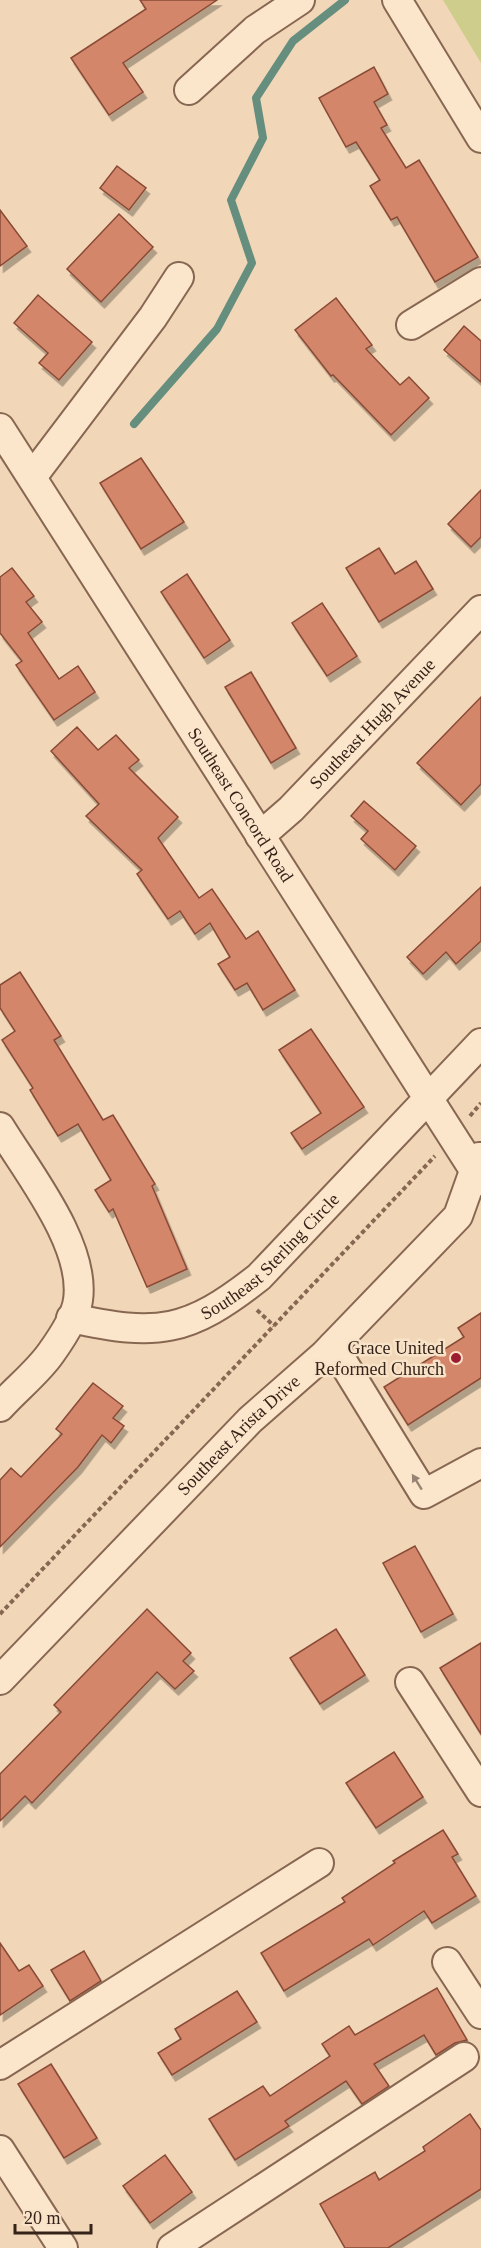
<svg xmlns="http://www.w3.org/2000/svg" width="481" height="2248" font-family="Georgia,serif">
<defs>
<filter id="shadow"><feDropShadow dx="3.5" dy="6" stdDeviation="0" flood-color="#0004"/></filter>
</defs>
<rect width="100%" height="100%" fill="#f1d7b8"/>
<!-- green -->
<path fill="#cfcd8b" d="M443 0H481V63Z"/>
<g fill="none" stroke-linecap="round" stroke-linejoin="round">
<!-- stream -->
<path stroke="#658e7e" stroke-width="8" d="M134 424 217 329 252 263 231 200 263 138 256 98 293 41 345 0"/>
</g>
<!-- building -->
<g fill="#d3866a" stroke="#894a36" stroke-width="1.5" filter="url(#shadow)">
<path d="M140 0H217L123 63 143 92 109 115 71 58 146 9Z"/>
<path d="M374 67 388 94 374 102 387 125 381 128 406 168 419 160 478 257 435 282 397 217 391 220 370 186 380 180 356 142 346 147 319 98Z"/>
<path d="M117 166 146 188 129 210 100 188Z"/>
<path d="M0 210 27 246 0 266Z"/>
<path d="M119 214 153 247 101 302 67 269Z"/>
<path d="M38 295 92 342 59 380 39 363 48 353 14 323Z"/>
<path d="M336 298 372 345 366 349 400 385 409 377 429 398 391 435 333 375 331 376 295 330Z"/>
<path d="M464 326 481 341V382L444 350Z"/>
<path d="M141 458 184 522 141 549 100 483Z"/>
<path d="M481 490V537L471 547 448 524Z"/>
<path d="M379 548 395 574 416 561 433 589 379 622 346 568Z"/>
<path d="M12 568 34 596 26 602 42 622 28 633 59 679 78 666 95 692 54 720 16 665 22 661 0 633V577Z"/>
<path d="M187 574 230 640 204 658 161 592Z"/>
<path d="M322 603 357 656 327 676 292 623Z"/>
<path d="M251 672 296 748 271 763 225 687Z"/>
<path d="M481 697V784L461 805 417 763Z"/>
<path d="M77 727 98 750 116 735 139 760 129 768 178 817 158 838 199 898 212 889 246 939 258 931 295 990 263 1010 247 983 235 990 218 964 230 957 210 923 195 934 180 911 168 919 137 874 142 870 86 816 99 804 51 751Z"/>
<path d="M364 801 416 846 395 870 361 839 368 831 351 816Z"/>
<path d="M481 887V941L456 964 446 952 423 974 407 957Z"/>
<path d="M20 972 61 1036 54 1040 103 1120 113 1115 155 1184 152 1186 187 1269 147 1287 113 1209 109 1212 95 1190 111 1180 78 1124 58 1136 30 1090 33 1088 2 1040 15 1031 0 1008V985Z"/>
<path d="M311 1029 364 1107 302 1149 291 1133 321 1113 279 1050Z"/>
<path d="M481 1313V1378L408 1425 384 1387 464 1337 458 1328Z"/>
<path d="M93 1383 123 1406 113 1418 124 1426 111 1443 102 1435 78 1467 0 1547V1480L11 1468 21 1477 62 1434 56 1429Z"/>
<path d="M415 1546 453 1614 421 1632 383 1563Z"/>
<path d="M147 1609 191 1653 183 1661 194 1671 175 1689 157 1672 32 1803 25 1796 0 1821V1774L61 1712 54 1705Z"/>
<path d="M336 1629 365 1675 320 1704 290 1658Z"/>
<path d="M481 1643V1734L440 1668Z"/>
<path d="M394 1752 423 1797 376 1828 346 1783Z"/>
<path d="M443 1830 458 1854 452 1857 476 1896 432 1923 424 1911 373 1945 369 1939 284 1991 261 1953 345 1902 342 1898 395 1863 393 1861Z"/>
<path d="M0 1943 19 1971 29 1965 43 1986 0 2015Z"/>
<path d="M84 1951 101 1981 70 2001 51 1970Z"/>
<path d="M437 1988 467 2040 455 2043 436 2055 424 2035 374 2064 389 2086 362 2104 346 2081 285 2121 289 2126 235 2160 209 2119 263 2086 270 2096 330 2056 322 2044 349 2026 355 2035Z"/>
<path d="M237 1991 257 2022 172 2075 158 2053 181 2039 175 2029Z"/>
<path d="M51 2064 97 2138 64 2158 18 2084Z"/>
<path d="M470 2114 481 2130V2189L388 2248H345L320 2204 375 2172 379 2180 425 2151 423 2147Z"/>
<path d="M165 2155 192 2192 150 2223 123 2186Z"/>
</g>
<g fill="none" stroke-linecap="round" stroke-linejoin="round">
<defs>
<g id="minor">
<path d="M397 0 481 138"/>
<path d="M189 90 255 30 300 0"/>
<path d="M411 325 481 282"/>
<path id="s1" d="M0 428 481 1181"/>
<path d="M32 477 153 317 179 277"/>
<path id="s2" d="M260 836 291 809 481 610"/>
<path d="M0 1127C28 1173 86 1245 78 1300 76 1317 61 1339 51 1353 37 1373 16 1389 0 1407"/>
<path id="s3" d="M71 1318C158 1337 188 1333 259 1277L481 1043"/>
<path d="M333 1346 424 1494 481 1463"/>
<path id="s4" d="M0 1680 250 1420 324 1355 458 1216 479 1157"/>
<path d="M410 1682 481 1792"/>
<path d="M447 1962 481 2014"/>
<path d="M0 2065 319 1863"/>
<path d="M0 2150 63 2248"/>
<path d="M172 2248 464 2057"/>
</g>
</defs>
<!-- minor casing -->
<use href="#minor" stroke="#886752" stroke-width="32"/>
<!-- path -->
<g stroke="#886752" stroke-width="4" stroke-dasharray="4.5 3" stroke-linecap="butt">
<path d="M470 1116 481 1103"/>
<path d="M257 1310 274 1326"/>
<path d="M0 1614 435 1156"/>
</g>
<!-- minor -->
<use href="#minor" stroke="#fce6cb" stroke-width="28"/>
</g>
<!-- one-way arrows -->
<defs><path id="oneway-solid" d="M-6-.8H1V-3.2L6.5 0L1 3.2V.8H-6Z" transform="scale(1.5)"/></defs>
<use fill="#988472" href="#oneway-solid" transform="translate(417 1482) rotate(-122)"/>
<!-- markers -->
<circle fill="#9c1d31" stroke="#f8e3c8" stroke-width="2" cx="456" cy="1358" r="6"/>
<g text-anchor="middle" stroke-width="5" stroke-linejoin="round" paint-order="stroke">
<!-- street labels -->
<g font-size="18" fill="#352219" stroke="#f8e3c8">
<text dy="6" stroke="none"><textPath href="#s2" startOffset="159">Southeast Hugh Avenue</textPath></text>
<text dy="6" stroke="none"><textPath href="#s1" startOffset="447">Southeast Concord Road</textPath></text>
<text dy="6" stroke="none"><textPath href="#s3" startOffset="224">Southeast Sterling Circle</textPath></text>
<text dy="6" stroke="none"><textPath href="#s4" startOffset="342">Southeast Arista Drive</textPath></text>
</g>
<!-- poi labels -->
<g font-size="18" fill="#352219" stroke="#f8e3c8" text-anchor="end">
<text x="444" y="1354">Grace United<tspan x="444" dy="21">Reformed Church</tspan></text>
</g>
</g>
<!-- scale -->
<path d="M15 2224v9h76v-9" fill="none" stroke="#352219" stroke-width="3"/>
<text x="24" y="2224" font-size="18" fill="#352219" stroke="#f8e3c8" stroke-width="4.5" paint-order="stroke">20 m</text>
</svg>
